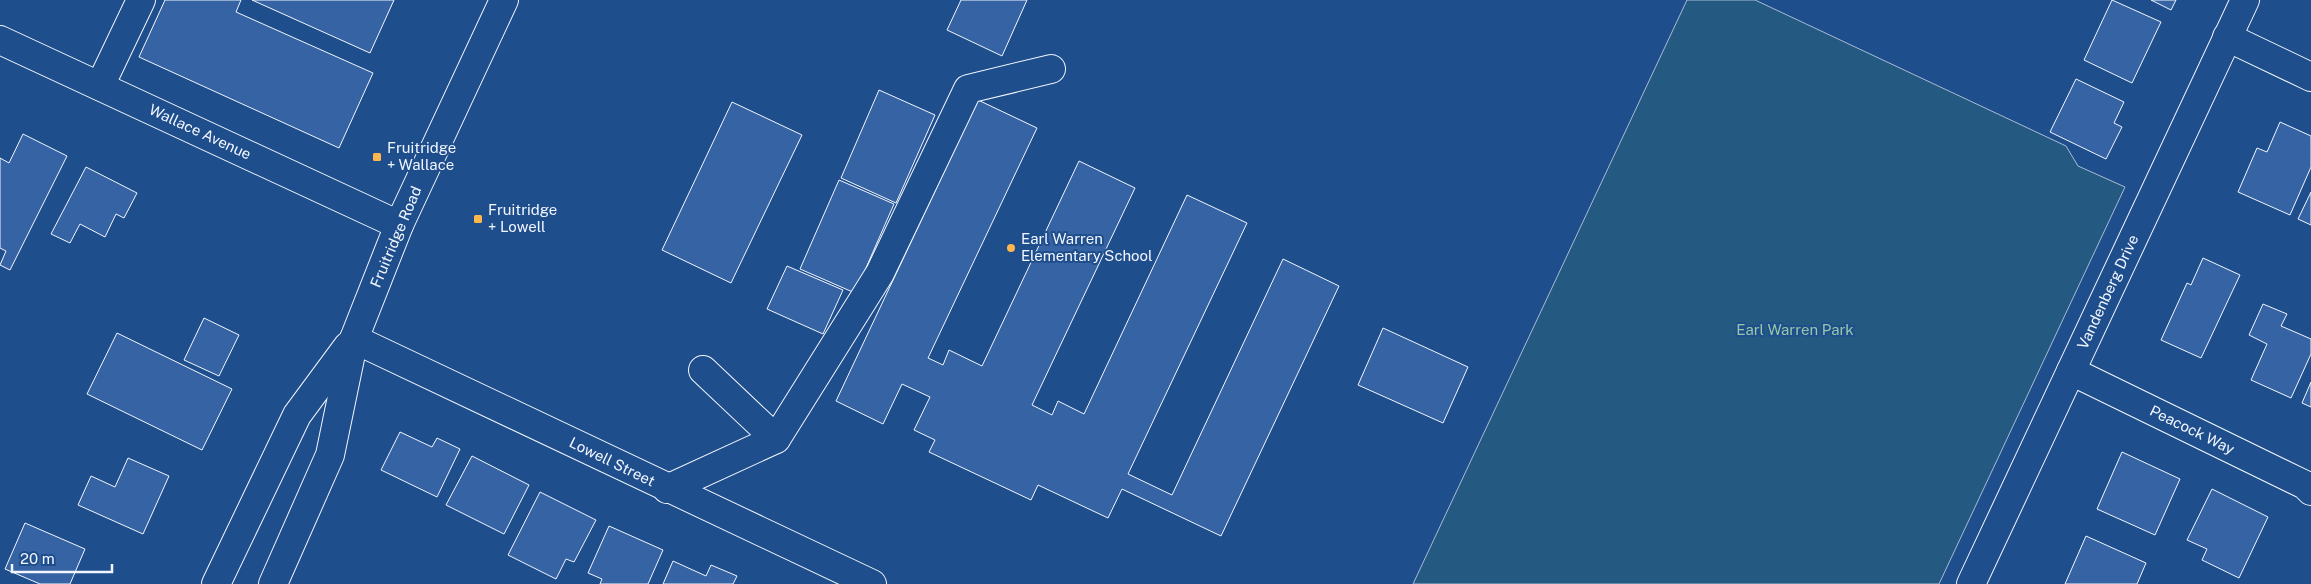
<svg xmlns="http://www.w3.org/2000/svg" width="2311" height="584" font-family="'Public Sans',sans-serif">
<rect width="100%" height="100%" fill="#1f4e8c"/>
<!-- green -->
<path fill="#245a82" stroke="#a8bbd7" d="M1687 0H1755L2066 146 2078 166 2125 187 1939 584H1413Z"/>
<!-- building -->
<g fill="#3563a3" stroke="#f2f6ff">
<path d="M165 0H241L236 12 373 73 339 148 139 57Z"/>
<path d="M252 0H394L370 53Z"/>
<path d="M961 0H1027L1002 56 947 30Z"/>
<path d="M2112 0 2161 22 2132 83 2084 60Z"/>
<path d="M2151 0H2176L2171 10Z"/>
<path d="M2076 79 2124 102 2114 123 2122 127 2106 159 2050 132Z"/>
<path d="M879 90 935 115 896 203 841 178Z"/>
<path d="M978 100 1037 128 928 358 943 365 949 350 982 366 1079 161 1135 188 1032 405 1052 415 1058 401 1084 414 1187 195 1247 223 1128 474 1172 495 1283 259 1339 286 1221 536 1122 489 1108 518 1038 485 1031 500 929 452 935 440 914 430 930 397 902 384 883 424 836 401Z"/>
<path d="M732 102 802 135 731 283 662 250Z"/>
<path d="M2280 122 2311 136V167L2290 215 2238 192 2257 148 2267 152Z"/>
<path d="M23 134 67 156 10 270 0 265 6 251 0 248V158L9 163Z"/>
<path d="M86 167 137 193 124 218 116 214 105 237 80 224 70 243 51 234Z"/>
<path d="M839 180 894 204 855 293 800 269Z"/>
<path d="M2311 192V225L2298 219Z"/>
<path d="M2203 258 2240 275 2201 358 2161 340 2187 283 2191 285Z"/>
<path d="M787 266 843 290 823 334 767 309Z"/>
<path d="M2263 304 2287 314 2281 326 2311 339V354L2291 398 2251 380 2267 344 2249 335Z"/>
<path d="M204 318 239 335 219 376 184 360Z"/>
<path d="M1383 328 1468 367 1443 423 1358 385Z"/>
<path d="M117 333 232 389 202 450 87 394Z"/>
<path d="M2311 382V407L2302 403Z"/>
<path d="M400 432 432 447 437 438 460 449 437 497 381 470Z"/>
<path d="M2122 452 2180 479 2155 535 2097 509Z"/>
<path d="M472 456 529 485 504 534 446 505Z"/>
<path d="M128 458 169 476 143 534 78 505 91 476 115 487Z"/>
<path d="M2212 489 2268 517 2239 578 2202 560 2207 549 2187 540Z"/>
<path d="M540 492 596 520 574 562 566 559 556 579 508 555Z"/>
<path d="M25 523 85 549 70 584H40L5 569Z"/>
<path d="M609 526 663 550 648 584H600L602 579 588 573Z"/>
<path d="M2086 536 2146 563 2137 584H2065Z"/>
<path d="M673 561 706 576 711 565 737 576 733 584H663Z"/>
</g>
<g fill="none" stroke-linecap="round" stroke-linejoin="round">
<defs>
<g id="minor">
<path d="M2227 37 2311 77"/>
<path d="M0 40 399 225"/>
<path d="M100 86 141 0"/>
<path d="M354 339 872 584"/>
<path d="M703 370 776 439"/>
<path d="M2071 371 2305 485 2311 491"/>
<path d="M667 489 776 439 880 273 968 89 1051 69"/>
<path d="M1971 584 2245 0"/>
</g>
<g id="major">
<path d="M216 584 297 415 348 346"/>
<path d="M273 584 330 455 354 339 399 225 504 0"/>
</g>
</defs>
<!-- minor casing -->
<use href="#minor" stroke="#f2f6ff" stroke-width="30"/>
<!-- major casing -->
<use href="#major" stroke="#f2f6ff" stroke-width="30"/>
<!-- minor -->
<use href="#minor" stroke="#1f4e8c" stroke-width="28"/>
<!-- major -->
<use href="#major" stroke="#1f4e8c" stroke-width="28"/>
</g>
<!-- markers -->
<g fill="#ffb74d" stroke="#1f4e8c" stroke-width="2">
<rect x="372" y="152" width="10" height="10" rx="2.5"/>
<rect x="473" y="214" width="10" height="10" rx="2.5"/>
<circle cx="1011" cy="248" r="5"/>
</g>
<g text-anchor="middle" stroke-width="4" stroke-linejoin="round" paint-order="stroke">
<!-- street labels -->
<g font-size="15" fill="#f2f6ff" stroke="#1f4e8c">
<text transform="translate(200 132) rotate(25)" y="5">Wallace Avenue</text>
<text transform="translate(396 237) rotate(-67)" y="5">Fruitridge Road</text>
<text transform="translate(2108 292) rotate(-65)" y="5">Vandenberg Drive</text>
<text transform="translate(2192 430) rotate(26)" y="5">Peacock Way</text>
<text transform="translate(612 462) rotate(26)" y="5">Lowell Street</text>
</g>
<!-- poi labels -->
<g font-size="15" fill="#f2f6ff" stroke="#1f4e8c" text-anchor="start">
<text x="387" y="153">Fruitridge<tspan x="387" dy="17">+ Wallace</tspan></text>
<text x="488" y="215">Fruitridge<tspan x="488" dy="17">+ Lowell</tspan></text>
<text x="1021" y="244">Earl Warren<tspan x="1021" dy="17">Elementary School</tspan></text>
</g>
<!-- park labels -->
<g font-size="15" fill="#97c8a6" stroke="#1f4e8c">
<text x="1795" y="335">Earl Warren Park</text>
</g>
</g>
<!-- scale -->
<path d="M12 564v8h100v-8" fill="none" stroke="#f2f6ff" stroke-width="2.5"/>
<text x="20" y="564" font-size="15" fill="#f2f6ff" stroke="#1f4e8c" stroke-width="4" paint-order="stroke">20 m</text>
</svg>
